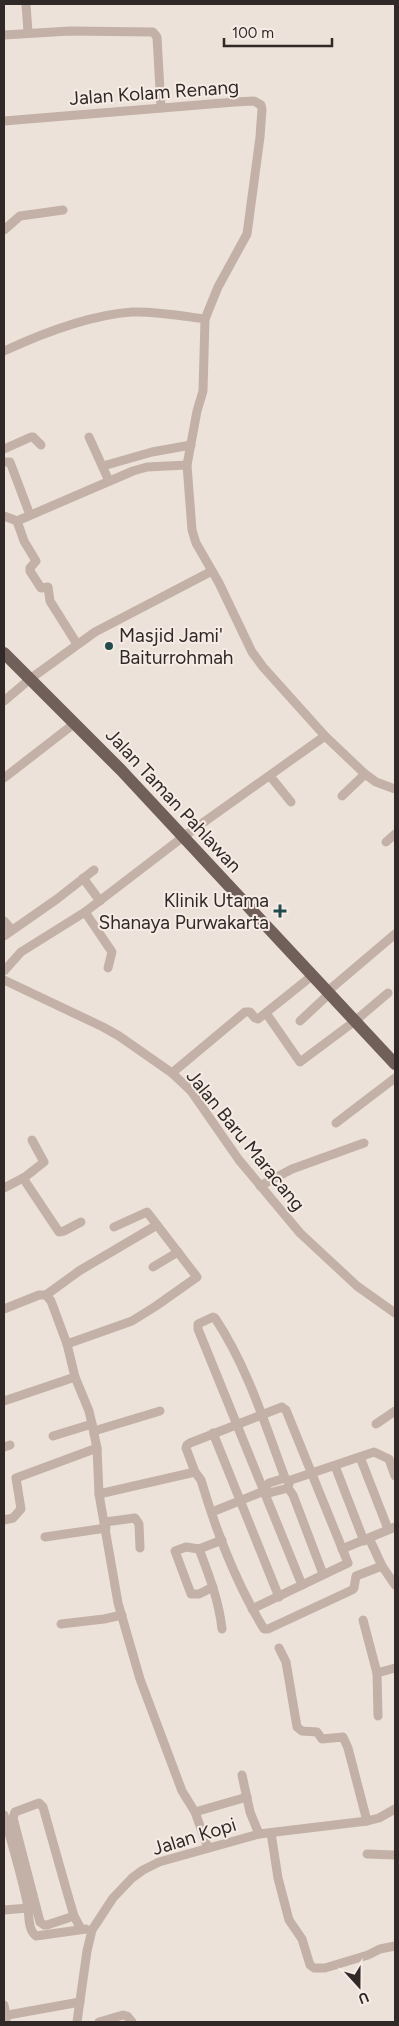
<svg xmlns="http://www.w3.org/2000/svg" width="399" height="2026" font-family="Figtree,sans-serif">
<rect width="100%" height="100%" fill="#ede2d9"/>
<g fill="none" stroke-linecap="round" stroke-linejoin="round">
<!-- street -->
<g stroke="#c3b1a7" stroke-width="9">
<path d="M26 4 28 32"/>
<path d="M4 35 70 31 153 32 157 37 161 108"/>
<path d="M4 121 235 102 254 101 261 105 262 109 260 137 247 234 218 287 205 319 203 391 197 411 187 465 192 530 196 543 219 583 252 652 263 667 325 736 365 774 376 782 395 789"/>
<path d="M4 230 20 216 63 210"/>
<path d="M4 351C43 333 89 315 132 312 156 311 182 316 205 319"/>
<path d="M89 437 109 481"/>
<path d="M4 449 31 437H33L41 445"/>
<path d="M4 462H10L30 515"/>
<path d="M103 466 152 452 191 445"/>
<path d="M4 516 17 521 133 471 147 467 187 465"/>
<path d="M17 521 24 541 36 561 30 568V571L41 588 48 587 50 601 77 644"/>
<path d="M4 701 30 679 95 632 212 571"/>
<path d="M270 776 291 802"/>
<path d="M4 778 75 723"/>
<path d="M342 796 365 774"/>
<path d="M386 842 395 834"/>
<path d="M83 878 100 901"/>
<path d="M85 912 112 952 108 968"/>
<path d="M4 921 11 929"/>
<path d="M4 936 57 899 94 870"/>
<path d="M4 971 21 952 85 912 183 837 325 736"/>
<path d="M4 980 103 1027 119 1036 172 1073 191 1091 239 1160 300 1233 357 1286 395 1313"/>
<path d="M328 991 395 934"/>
<path d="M266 1013 300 1062 355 1021 388 993"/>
<path d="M300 1021 330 993"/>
<path d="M172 1073 245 1012H250L255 1018 258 1019 313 975"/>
<path d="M336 1123 395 1078"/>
<path d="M23 1178 59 1232 64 1231 81 1222"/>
<path d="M260 1186 292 1169 364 1143"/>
<path d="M4 1188 25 1177 44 1162 32 1140"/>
<path d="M153 1267 178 1252"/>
<path d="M46 1295 79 1271 157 1225"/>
<path d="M4 1309 39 1295H46L51 1301 67 1344 75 1377 89 1411 92 1424 97 1448 99 1494 118 1603 140 1679 182 1791 195 1812 208 1848"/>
<path d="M67 1344 132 1321 156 1306 197 1277 147 1212 114 1227"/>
<path d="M4 1401 75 1377"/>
<path d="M376 1424 395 1411"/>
<path d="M94 1431 160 1411"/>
<path d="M213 1433 279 1597"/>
<path d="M53 1436 92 1424"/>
<path d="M4 1447 10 1445"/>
<path d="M360 1457 388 1529"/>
<path d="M335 1466 364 1541"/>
<path d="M285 1478C265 1424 247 1366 215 1318L213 1317 198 1324V1329L302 1585"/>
<path d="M288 1488 293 1495 323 1574"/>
<path d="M266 1489 269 1493 288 1488 289 1483"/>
<path d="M99 1494 195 1472"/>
<path d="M212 1512 264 1491 266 1489V1486L269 1483 285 1478 288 1481 374 1452 389 1459 395 1476"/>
<path d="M4 1520 13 1518 21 1509 16 1478 97 1448"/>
<path d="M105 1522 135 1518 139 1524 140 1548"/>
<path d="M45 1537 106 1528"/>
<path d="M369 1538 382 1566 395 1585"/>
<path d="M199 1549C209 1575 219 1601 222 1629"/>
<path d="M342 1549 395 1527"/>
<path d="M213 1587 199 1594H191L175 1551 186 1547 199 1549 222 1540"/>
<path d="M252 1609 348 1563 286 1410 282 1407 190 1443 187 1445 186 1448 195 1472 201 1480C216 1531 236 1583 264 1629H268L352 1590 354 1588 356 1576 382 1566"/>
<path d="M363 1620 377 1673"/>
<path d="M61 1624 104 1619 122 1615"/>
<path d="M279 1648 286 1662 297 1727 302 1731 317 1732 322 1739 343 1737 348 1748 367 1821"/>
<path d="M378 1716 377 1673 395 1668"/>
<path d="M242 1775 250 1812 259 1834"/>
<path d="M195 1812 247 1797"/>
<path d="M4 1815C12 1845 22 1876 28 1907 29 1916 28 1930 36 1936L86 1929"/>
<path d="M271 1833 278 1878 289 1920 302 1939 310 1965 314 1968H325L368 1955 380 1949 395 1946"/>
<path d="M367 1854 395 1855"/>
<path d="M4 1910 28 1908"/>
<path d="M74 1916 47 1925H44L40 1922 13 1818 15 1812 39 1803 43 1807 65 1885 74 1916 81 1929"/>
<path d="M4 2005 6 2016"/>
<path d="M6 2022V2016L8 2015 80 2002"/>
<path d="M77 2022 87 1951 92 1930 113 1898 132 1878 143 1870 159 1862 259 1834 367 1821 379 1818 395 1809"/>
<path d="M99 2022 123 2015 127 2016 132 2022"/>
</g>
<!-- primary -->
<path stroke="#715f5a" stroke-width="12" d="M4 653 121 770 395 1064"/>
</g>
<!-- markers -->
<g fill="#224c4b" stroke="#f6ece5" stroke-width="2">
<circle cx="109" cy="646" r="5"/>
<path d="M277.5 903.5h5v5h5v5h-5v5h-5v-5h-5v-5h5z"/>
</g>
<g text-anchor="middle" stroke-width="4" stroke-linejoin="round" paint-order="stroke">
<!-- street labels -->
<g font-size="19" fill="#312927" stroke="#f6ece5">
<text transform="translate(154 92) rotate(-4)" y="7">Jalan Kolam Renang</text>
<text transform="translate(174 800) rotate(47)" y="7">Jalan Taman Pahlawan</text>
<text transform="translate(246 1140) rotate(51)" y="7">Jalan Baru Maracang</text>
<text transform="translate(194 1836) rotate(-17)" y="7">Jalan Kopi</text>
</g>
<!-- poi labels -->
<g font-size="19" fill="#312927" stroke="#f6ece5" text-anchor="start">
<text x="119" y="642">Masjid Jami'<tspan x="119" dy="22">Baiturrohmah</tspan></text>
<text x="269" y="907" text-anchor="end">Klinik Utama<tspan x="269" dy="22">Shanaya Purwakarta</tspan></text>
</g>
</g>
<!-- border -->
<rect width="399" height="2026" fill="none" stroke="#312927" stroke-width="10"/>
<!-- north arrow -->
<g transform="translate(359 1986) rotate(159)" stroke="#f6ece5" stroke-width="4" paint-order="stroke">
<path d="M0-4L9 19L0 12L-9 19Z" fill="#312927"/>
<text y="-8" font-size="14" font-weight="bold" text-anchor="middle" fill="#312927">U</text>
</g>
<!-- scale -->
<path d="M224 38v8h108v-8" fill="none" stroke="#312927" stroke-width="2.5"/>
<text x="232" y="38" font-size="15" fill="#312927" stroke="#f6ece5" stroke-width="4" paint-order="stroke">100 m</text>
</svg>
